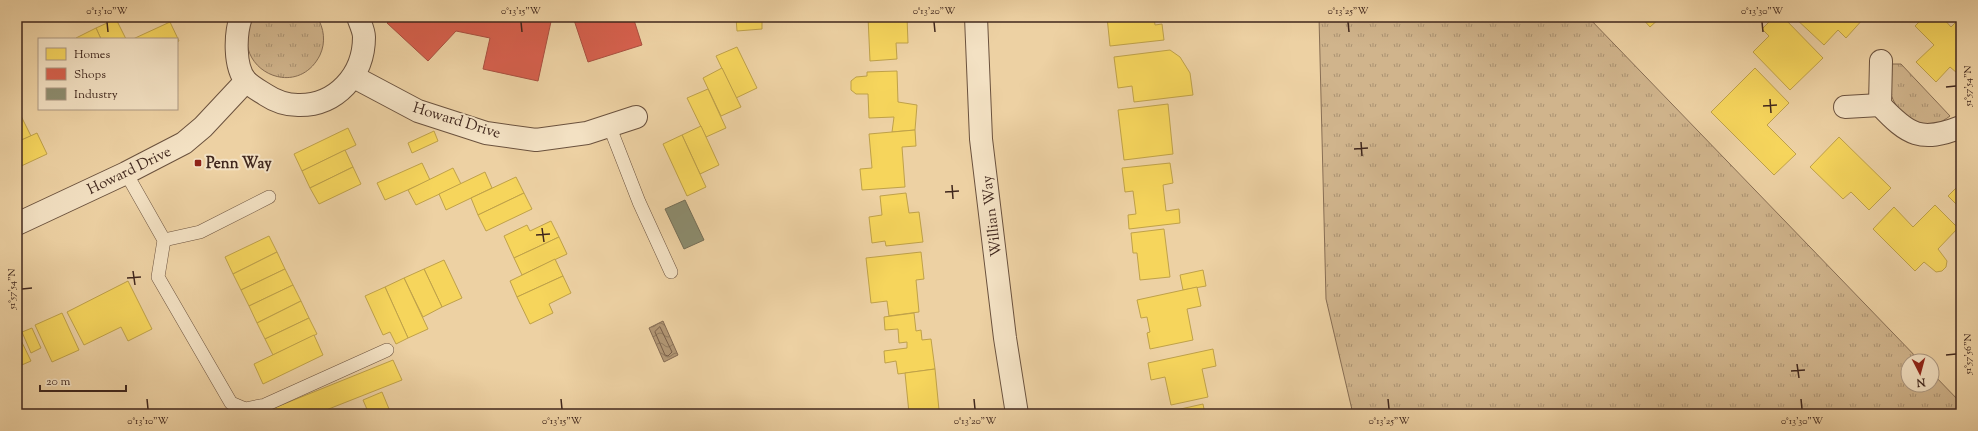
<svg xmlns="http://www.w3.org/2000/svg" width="1978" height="431" font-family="'Sorts Mill Goudy',serif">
<defs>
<pattern id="grass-tufts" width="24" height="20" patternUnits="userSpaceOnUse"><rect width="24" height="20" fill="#d0b48c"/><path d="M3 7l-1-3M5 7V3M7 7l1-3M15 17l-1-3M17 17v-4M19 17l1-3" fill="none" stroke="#aa9272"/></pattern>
<pattern id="water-waves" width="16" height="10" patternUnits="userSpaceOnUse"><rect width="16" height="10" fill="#b29775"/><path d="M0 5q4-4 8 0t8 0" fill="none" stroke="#927b5f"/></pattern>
</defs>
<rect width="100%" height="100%" fill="#edd1a3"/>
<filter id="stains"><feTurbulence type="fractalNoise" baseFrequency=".005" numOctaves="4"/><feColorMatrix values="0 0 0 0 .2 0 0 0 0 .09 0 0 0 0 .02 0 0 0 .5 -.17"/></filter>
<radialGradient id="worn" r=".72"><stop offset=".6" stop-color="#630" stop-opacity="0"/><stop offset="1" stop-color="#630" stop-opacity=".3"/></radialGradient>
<!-- grass -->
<g fill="url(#grass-tufts)" stroke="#886e54">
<path d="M253 17H317C324 28 326 42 320 55 296 103 226 67 253 17Z"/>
<path d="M1319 17H1588L1920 361H1908V385H1932V373L1961 403V414H1353L1326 299Z"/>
<path d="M1891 64H1901L1950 116C1941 123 1929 128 1918 124 1905 120 1891 102 1890 89 1889 81 1890 72 1891 64Z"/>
</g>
<!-- water -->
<path fill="url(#water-waves)" stroke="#846a52" d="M663 321 678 355 664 362 649 328Z"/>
<!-- homes -->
<g fill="#f6d55c" stroke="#bfa149">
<path d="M712 17H762V29L737 31 736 18 712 19Z"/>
<path d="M868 17H907L908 43H896L897 59 870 61Z"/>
<path d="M1107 17H1154L1155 25 1162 24 1164 40 1110 46Z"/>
<path d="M1641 17H1661L1650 27Z"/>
<path d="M1774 17H1783L1823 58 1790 90 1753 52 1769 36 1762 29Z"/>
<path d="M1794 17H1863L1864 18 1846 38 1838 30 1824 45Z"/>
<path d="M1924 17H1942L1951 27 1961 17V69L1957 73 1950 67 1936 82 1916 62 1934 45 1915 26Z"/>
<path d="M116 19 126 39H101L96 28Z"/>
<path d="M170 22 179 41 177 42V39H133Z"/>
<path d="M96 28 101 39H76V38Z"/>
<path d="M737 47 757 88 736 98 716 56Z"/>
<path d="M1170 50 1180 57 1190 73 1193 95 1134 102 1132 86 1118 88 1114 57Z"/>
<path d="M722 68 741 107 721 116 703 78Z"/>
<path d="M1755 68 1789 103 1767 125 1796 154 1774 175 1711 112Z"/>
<path d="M897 71 898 102 917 105 915 130 892 132 894 117 869 118 868 94H856L851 90V81L856 77 867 76V72Z"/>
<path d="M708 89 726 128 706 137 687 98Z"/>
<path d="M1168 104 1173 154 1124 160 1118 110Z"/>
<path d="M21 116 31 136 17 142V118Z"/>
<path d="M701 126 719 165 700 174 682 135Z"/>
<path d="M348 128 356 145 302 171 294 154Z"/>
<path d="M915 130 916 146 902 147 905 187 862 190 860 169 872 168 869 134Z"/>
<path d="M434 131 438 141 412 153 408 143Z"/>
<path d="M37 133 47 154 17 168V142Z"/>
<path d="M682 135 706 187 687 196 663 144Z"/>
<path d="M1839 137 1891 188 1869 210 1851 192 1843 199 1810 167Z"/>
<path d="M345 150 353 167 310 188 302 171Z"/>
<path d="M422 163 430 180 385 200 377 183Z"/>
<path d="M1170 163 1173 183 1163 185 1166 211 1179 209 1180 223 1129 229 1128 215 1136 214 1133 191 1125 192 1122 168Z"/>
<path d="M353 167 361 184 319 204 310 188Z"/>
<path d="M453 168 461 184 416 205 408 190Z"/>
<path d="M485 172 492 188 446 210 439 194Z"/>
<path d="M516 177 524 193 478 215 471 198Z"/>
<path d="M1961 183V209L1948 196Z"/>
<path d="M524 193 532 209 486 231 478 215Z"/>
<path d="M906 193 909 213 919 212 923 242 886 246 885 241 872 243 869 217 882 215 880 196Z"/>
<path d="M1935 205 1958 228 1938 249 1947 261 1946 267 1942 271 1936 272 1924 262 1915 271 1873 229 1894 207 1913 227Z"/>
<path d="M551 221 559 237 514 258 504 236 527 225 530 231Z"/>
<path d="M1164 229 1170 277 1140 280 1137 253H1133L1131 233Z"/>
<path d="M269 236 277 252 233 274 225 257Z"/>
<path d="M559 237 567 254 522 275 514 258Z"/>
<path d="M277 252 285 269 241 290 233 274Z"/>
<path d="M921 252 924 279 916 280 919 312 889 316 887 301 871 303 866 258Z"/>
<path d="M555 259 563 276 517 297 510 281Z"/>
<path d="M444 260 462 298 442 307 424 269Z"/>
<path d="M285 269 293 285 249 306 241 290Z"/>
<path d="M424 269 442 307 423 317 404 278Z"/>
<path d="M1203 270 1206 286 1183 290 1180 275Z"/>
<path d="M563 276 571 293 549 304 553 313 530 324 517 297Z"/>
<path d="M404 278 428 329 408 338 385 287Z"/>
<path d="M128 281 152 329 128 341 121 327 84 345 67 312Z"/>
<path d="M293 285 301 301 257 323 249 306Z"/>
<path d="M385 287 408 338 396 344 390 332 383 335 365 296Z"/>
<path d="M1197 287 1201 306 1187 309 1193 340 1150 349 1147 333 1150 332 1147 317 1141 318 1137 300Z"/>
<path d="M301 301 309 318 265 339 257 323Z"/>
<path d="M62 313 79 350 52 362 35 325Z"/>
<path d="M914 313 916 331 921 330 922 340 931 339 935 369 898 374 896 361 885 363 884 351 907 348V342L899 343 898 329 885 330 884 317Z"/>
<path d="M309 318 317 334 273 355 265 339Z"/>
<path d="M32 328 41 348 31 353 22 332Z"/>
<path d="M17 332 31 361 17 367Z"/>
<path d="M314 335 323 355 263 384 254 364Z"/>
<path d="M1213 349 1216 366 1202 369 1208 397 1171 405 1165 377 1151 380 1148 363Z"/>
<path d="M393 360 402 380 316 414H270L269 410Z"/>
<path d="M935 369 939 410 909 413 905 373Z"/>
<path d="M382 392 389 409 376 414H369L363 400Z"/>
<path d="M1203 404 1205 414H1158Z"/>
</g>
<!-- shops -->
<g fill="#d6604d" stroke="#a94f3f">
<path d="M393 17H552L538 81 483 69 490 38 456 31 428 61 387 23Z"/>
<path d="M573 17H633L642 45 588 62Z"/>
</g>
<!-- industry -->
<path fill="#8c8c6e" stroke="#756e56" d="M685 200 704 240 684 249 665 209Z"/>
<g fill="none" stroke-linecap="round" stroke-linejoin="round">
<!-- shore -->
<path stroke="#795f49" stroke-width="1" d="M660 327 672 352 668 356 665 355 655 332Z"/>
<defs>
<g id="lane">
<path d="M609 125 639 202 671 272"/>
<path d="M126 173 164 240 158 277 231 403 245 409 265 405 387 350"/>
<path d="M164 240 200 232 269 197"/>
</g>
<g id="street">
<path d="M241 17C235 34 234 67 246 81 252 87 260 91 266 95 275 101 287 105 298 105 336 106 364 75 364 37 364 31 360 23 358 17"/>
<path d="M976 17 981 139 1005 338 1017 414"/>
<path d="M1881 61 1880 105C1908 135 1921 143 1961 127"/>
<path d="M354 77 418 111 486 133 536 140 587 133 636 117"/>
<path d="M1845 107 1880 105"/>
<path d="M17 224 126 173 184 143 203 127 246 81"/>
</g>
</defs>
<!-- lane casing -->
<use href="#lane" stroke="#6b523e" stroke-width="14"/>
<!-- street casing -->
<use href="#street" stroke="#6b523e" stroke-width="24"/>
<!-- lane -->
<use href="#lane" stroke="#f3e1c3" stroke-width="13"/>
<!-- street -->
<use href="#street" stroke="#f3e1c3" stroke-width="22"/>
</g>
<!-- ticks -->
<path fill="none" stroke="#40271d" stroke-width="1.5" d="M107 22 108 32M521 22 522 32M934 22 935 32M1348 22 1349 32M1762 22 1763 32M1946 87 1956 86M1770 99 1771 113M1763 106 1777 105M1361 142 1362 156M1354 149 1368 148M952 185 953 199M945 192 959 191M542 228 544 242M536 235 550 234M133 271 135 285M127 278 141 277M22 289 32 288M1946 355 1956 354M1797 364 1799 378M1791 371 1805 370M147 399 148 409M561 399 562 409M974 399 975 409M1388 399 1389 409M1801 399 1802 409"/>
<!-- markers -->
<rect fill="#8f2418" stroke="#f3e1c3" stroke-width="1.5" x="194" y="159" width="8" height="8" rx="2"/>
<g text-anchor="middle" stroke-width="4" stroke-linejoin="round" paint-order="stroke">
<!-- street labels -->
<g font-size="15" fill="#40271d" stroke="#f3e1c3">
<text transform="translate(457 120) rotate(17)" y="5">Howard Drive</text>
<text transform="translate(129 170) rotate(-26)" y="5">Howard Drive</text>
<text transform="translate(991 216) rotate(-97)" y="5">Willian Way</text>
</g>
<!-- poi labels -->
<g font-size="15" font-weight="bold" fill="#40271d" stroke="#f3e1c3" text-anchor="start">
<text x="206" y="168">Penn Way</text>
</g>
</g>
<!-- margin -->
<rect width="1978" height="431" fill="none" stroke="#edd1a3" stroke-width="44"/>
<!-- legend -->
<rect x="38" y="38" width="140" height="72" fill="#f3e1c3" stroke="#ab9781"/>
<rect x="46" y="48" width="20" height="12" fill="#f6d55c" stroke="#ab9781"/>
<text x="74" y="58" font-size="12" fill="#40271d">Homes</text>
<rect x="46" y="68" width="20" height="12" fill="#d6604d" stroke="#ab9781"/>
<text x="74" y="78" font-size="12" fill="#40271d">Shops</text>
<rect x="46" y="88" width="20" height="12" fill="#8c8c6e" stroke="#ab9781"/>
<text x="74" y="98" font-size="12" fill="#40271d">Industry</text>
<!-- north arrow -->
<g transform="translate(1920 373) rotate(174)"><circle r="19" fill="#f3e1c3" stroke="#ab9781"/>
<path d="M0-3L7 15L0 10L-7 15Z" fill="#8f2418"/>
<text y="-6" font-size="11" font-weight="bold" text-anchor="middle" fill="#40271d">N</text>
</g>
<!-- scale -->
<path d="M40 385v6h86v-6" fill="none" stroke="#40271d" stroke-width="2"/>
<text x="46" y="385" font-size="12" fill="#40271d" stroke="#f3e1c3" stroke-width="3" paint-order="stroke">20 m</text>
<rect x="22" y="22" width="1934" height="387" fill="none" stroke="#40271d" stroke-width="1.5"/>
<g font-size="10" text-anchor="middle" fill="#40271d">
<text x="107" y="14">0°13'10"W</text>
<text x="521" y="14">0°13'15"W</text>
<text x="934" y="14">0°13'20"W</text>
<text x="1348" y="14">0°13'25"W</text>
<text x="1762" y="14">0°13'30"W</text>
<text transform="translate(1967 86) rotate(-90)" y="4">51°57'54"N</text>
<text transform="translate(11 289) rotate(-90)" y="4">51°57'54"N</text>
<text transform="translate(1967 354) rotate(-90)" y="4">51°57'56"N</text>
<text x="148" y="424">0°13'10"W</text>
<text x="562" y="424">0°13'15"W</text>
<text x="975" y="424">0°13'20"W</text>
<text x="1389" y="424">0°13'25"W</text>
<text x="1802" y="424">0°13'30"W</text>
</g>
<rect width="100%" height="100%" filter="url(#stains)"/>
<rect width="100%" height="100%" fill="url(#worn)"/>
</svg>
